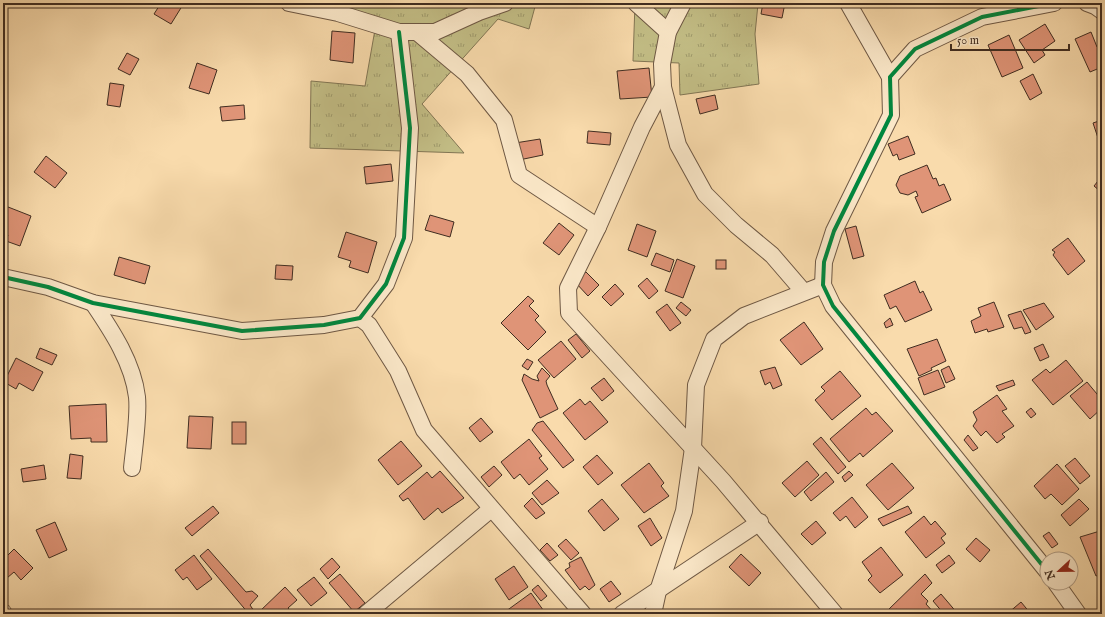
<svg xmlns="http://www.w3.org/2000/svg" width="1105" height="617" font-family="'IM FELL English',serif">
<defs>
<pattern id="grass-tufts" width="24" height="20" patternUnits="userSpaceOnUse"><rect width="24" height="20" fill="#c3be86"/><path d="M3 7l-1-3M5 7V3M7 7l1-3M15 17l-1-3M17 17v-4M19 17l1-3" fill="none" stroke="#a09b6d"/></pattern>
</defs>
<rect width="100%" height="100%" fill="#f9dbac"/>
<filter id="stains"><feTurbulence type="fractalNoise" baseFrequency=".005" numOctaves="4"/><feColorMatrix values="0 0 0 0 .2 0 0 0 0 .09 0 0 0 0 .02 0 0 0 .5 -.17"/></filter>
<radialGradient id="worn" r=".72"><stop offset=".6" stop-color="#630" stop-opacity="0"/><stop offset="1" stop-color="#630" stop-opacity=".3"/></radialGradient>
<!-- grass -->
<g fill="url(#grass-tufts)" stroke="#827654">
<path d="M341 3H536L529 29 498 19 422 104 464 153 310 148 311 81 365 86 376 24 349 21Z"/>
<path d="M635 3H756L758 4 755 34 759 84 680 95 679 63 633 61Z"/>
</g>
<!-- building -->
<g fill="#df9477" stroke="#402d21">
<path d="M161 3H184L171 24 154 14Z"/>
<path d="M763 3H785L782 18 761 14Z"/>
<path d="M1045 24 1055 41 1042 50 1045 55 1034 63 1019 40Z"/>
<path d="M332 31 355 33 353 63 330 60Z"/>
<path d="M1091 32 1097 47 1102 44V67L1090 72 1075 39Z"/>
<path d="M1009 35 1023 68 1002 77 988 45Z"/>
<path d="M127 53 139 59 130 75 118 69Z"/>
<path d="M197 63 217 70 209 94 189 88Z"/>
<path d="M649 68 652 97 620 99 617 71Z"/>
<path d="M1033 74 1042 93 1030 100 1020 81Z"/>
<path d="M110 83 124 85 120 107 107 105Z"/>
<path d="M715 95 718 109 700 114 696 99Z"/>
<path d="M244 105 245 119 222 121 220 107Z"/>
<path d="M1102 120V150L1093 123Z"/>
<path d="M588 131 611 133 610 145 587 143Z"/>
<path d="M908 136 915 154 899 160 897 154 893 156 888 144Z"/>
<path d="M540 139 543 155 519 160 515 143Z"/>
<path d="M46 156 67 173 55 188 34 172Z"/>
<path d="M391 164 393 181 366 184 364 167Z"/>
<path d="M927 165 933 179 936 178 939 186 944 184 951 200 922 213 915 197 918 196 916 191 908 195 900 193 896 185 900 176Z"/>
<path d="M1102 176V198L1097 194 1100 191 1094 186Z"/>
<path d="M3 205 31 216 20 246 6 241 8 235 3 233Z"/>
<path d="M430 215 454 222 450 237 425 230Z"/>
<path d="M559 223 574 235 559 255 543 243Z"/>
<path d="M637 224 656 231 647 257 628 250Z"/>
<path d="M856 226 864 256 853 259 845 229Z"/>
<path d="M346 232 377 242 368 273 349 267 351 261 338 257Z"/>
<path d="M1068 238 1085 261 1068 275 1053 255 1055 252 1052 250Z"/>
<path d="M656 253 674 260 670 272 651 265Z"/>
<path d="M119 257 150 266 145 284 114 275Z"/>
<path d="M677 259 695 266 683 298 665 291Z"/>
<rect x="716" y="260" width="10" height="9"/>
<path d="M276 265 293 266 292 280 275 279Z"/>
<path d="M586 272 599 285 588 296 575 282Z"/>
<path d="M647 278 658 291 649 299 638 286Z"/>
<path d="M915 281 920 293 923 291 932 310 905 322 896 306 890 309 884 295Z"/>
<path d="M615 284 624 294 611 306 602 297Z"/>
<path d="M528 296 534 301 529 306 539 316 535 320 546 332 528 350 501 323Z"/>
<path d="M681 302 691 310 686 316 676 308Z"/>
<path d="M994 302 1004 327 988 332 987 329 975 333 971 321 981 316 978 308Z"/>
<path d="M1044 303 1054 317 1036 330 1023 310Z"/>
<path d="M667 304 681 323 670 331 656 312Z"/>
<path d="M1021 311 1031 332 1025 334 1022 327 1014 329 1008 315Z"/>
<path d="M890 318 893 325 886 328 884 323Z"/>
<path d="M804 322 823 349 801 365 780 340Z"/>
<path d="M576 334 590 351 582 358 568 340Z"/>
<path d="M937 339 946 361 931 368 932 370 919 376 907 349Z"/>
<path d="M561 341 576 359 554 378 538 360Z"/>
<path d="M1043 344 1049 357 1040 361 1034 348Z"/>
<path d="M40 348 57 355 52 365 36 358Z"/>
<path d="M16 358 43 372 33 391 19 383 16 389 4 382Z"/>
<path d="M527 359 533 362 528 370 522 366Z"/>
<path d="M1066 360 1083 381 1053 405 1032 380 1046 369 1050 373Z"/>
<path d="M949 366 955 379 946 383 941 370Z"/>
<path d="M775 367 782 385 773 389 770 382 765 385 760 371Z"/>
<path d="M542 368 550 376 546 381 547 385 558 409 540 418 522 380 524 374 532 379 539 381 537 376Z"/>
<path d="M938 370 945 387 924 395 918 378Z"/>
<path d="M840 371 861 396 832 420 815 400 825 391 821 387Z"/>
<path d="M604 378 614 391 602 401 591 388Z"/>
<path d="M1013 380 1015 385 999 391 996 386Z"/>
<path d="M1087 382 1102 400V408L1090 419 1070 396Z"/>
<path d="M997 395 1007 409 1002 411 1014 426 1002 434 1005 437 997 443 986 431 981 436 973 426 977 420 973 412Z"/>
<path d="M580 399 585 405 590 401 608 422 585 440 563 413Z"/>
<path d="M106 404 107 442H91V438L71 439 69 406Z"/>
<path d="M866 408 872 415 876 412 893 431 863 457 860 453 849 462 830 439Z"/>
<path d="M1031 408 1036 414 1031 418 1026 412Z"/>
<path d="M189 416 213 417 211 449 187 448Z"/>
<path d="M481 418 493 432 480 442 469 428Z"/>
<path d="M543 421 574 460 563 468 532 430 537 423Z"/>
<rect x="232" y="422" width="14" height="22"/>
<path d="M968 435 978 448 973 451 964 440Z"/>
<path d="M821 437 846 467 838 474 813 444Z"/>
<path d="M529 439 542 456 539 458 548 469 529 485 520 474 514 479 501 462Z"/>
<path d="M401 441 422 466 398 485 378 460Z"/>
<path d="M70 454 83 456 81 479 67 478Z"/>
<path d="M597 455 613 473 598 485 583 467Z"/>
<path d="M1075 458 1090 476 1080 484 1065 466Z"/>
<path d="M807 461 819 475 795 497 782 483Z"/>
<path d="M649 463 664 483 661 486 669 496 644 513 621 485Z"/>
<path d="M892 463 914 488 888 510 866 485Z"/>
<path d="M1057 464 1079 489 1062 505 1051 494 1045 499 1034 486Z"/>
<path d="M44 465 46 479 23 482 21 469Z"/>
<path d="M494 466 502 475 489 487 481 477Z"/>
<path d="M440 471 464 498 442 513 438 508 424 520 408 498 403 501 399 496 427 472 432 478Z"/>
<path d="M849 471 853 475 845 482 842 477Z"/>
<path d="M826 472 834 482 811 501 804 492Z"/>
<path d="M547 480 559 493 542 505 532 493Z"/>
<path d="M852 497 868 517 855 528 846 516 840 521 833 513Z"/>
<path d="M532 498 545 513 536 519 524 506Z"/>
<path d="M602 499 619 519 604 531 588 511Z"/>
<path d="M1079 499 1089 509 1070 526 1061 515Z"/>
<path d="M213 506 219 513 192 536 185 528Z"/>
<path d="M908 506 912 513 883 526 878 519Z"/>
<path d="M924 516 931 525 935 521 946 534 941 538 945 543 926 558 905 532Z"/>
<path d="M650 518 662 538 651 546 638 526Z"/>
<path d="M816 521 826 533 812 545 801 534Z"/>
<path d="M55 522 67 550 49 558 36 530Z"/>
<path d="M1100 531 1102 536V574L1096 576 1080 537Z"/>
<path d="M1049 532 1058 544 1052 548 1043 536Z"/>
<path d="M976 538 990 550 980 562 966 549Z"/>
<path d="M566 539 579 553 571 560 558 546Z"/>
<path d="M547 543 558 555 550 561 540 550Z"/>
<path d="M881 547 903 575 880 593 868 580 872 576 862 562Z"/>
<path d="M14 549 33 568 21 580 14 572 7 578 3 573V560Z"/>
<path d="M208 549 246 592 252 591 258 596 250 605 256 614H249L200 556Z"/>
<path d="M741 554 761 573 749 586 729 567Z"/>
<path d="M194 555 212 579 197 590 187 577 183 580 175 570Z"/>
<path d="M949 555 955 563 942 573 936 565Z"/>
<path d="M581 557 595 585 589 590 585 586 580 590 565 570 570 567 569 563Z"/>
<path d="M332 558 340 567 328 579 320 569Z"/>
<path d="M514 566 528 587 509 600 495 579Z"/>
<path d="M340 574 365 603 354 612 329 583Z"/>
<path d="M925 574 932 583 921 594 928 601 926 604 935 614H901L897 609 891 614 888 610Z"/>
<path d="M314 577 327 593 311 606 297 590Z"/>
<path d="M611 581 621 594 609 602 600 589Z"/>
<path d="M538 585 547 596 541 601 532 590Z"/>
<path d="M285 587 297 600 288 608 293 614H260L259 612Z"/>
<path d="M531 593 546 614H502Z"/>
<path d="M941 594 958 614H944L933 601Z"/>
<path d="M1021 602 1031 614H1007Z"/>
</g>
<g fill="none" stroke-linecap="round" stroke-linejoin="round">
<defs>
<g id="street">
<path d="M289 3 338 13 399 32H435L479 12 505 3"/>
<path d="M636 3 668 32"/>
<path d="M683 3 668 32 662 64 663 87 678 145 705 194 736 225 772 255 803 291"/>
<path d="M848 3 890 77"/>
<path d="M1087 3 1095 6 1102 11"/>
<path d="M417 32 467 74 504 120 519 175 598 227"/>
<path d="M663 87 642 127 598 227 568 288 569 313 723 481 835 614"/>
<path d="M3 277 48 287 93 303 242 331 324 325 360 318 386 284 404 238 410 128 399 32"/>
<path d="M93 303C112 331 133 363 137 397 139 416 134 448 132 468"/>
<path d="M360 318 369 325 398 371 424 430 583 614"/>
<path d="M1047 571 833 306 823 285 824 262 834 231 891 115 890 77 915 49 982 17 1054 3"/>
<path d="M1056 583 1078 614"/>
<path d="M3 612V614"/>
<path d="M366 614 491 509"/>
<path d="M622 614 760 522"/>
<path d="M653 614 658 591 684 511 693 448 696 385 714 339 744 316 823 285"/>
</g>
</defs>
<!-- street casing -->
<use href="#street" stroke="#6e5844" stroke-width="18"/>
<!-- street -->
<use href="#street" stroke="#fbe8c9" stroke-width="16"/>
<defs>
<g id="cycleway">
<path d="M3 277 48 287 93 303 242 331 324 325 360 318 386 284 404 238 410 128 399 32"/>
<path d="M1047 571 833 306 823 285 824 262 834 231 891 115 890 77 915 49 982 17 1054 3"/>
</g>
</defs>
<!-- cycleway casing -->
<use href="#cycleway" stroke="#fbe8c9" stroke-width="6"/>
<!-- cycleway -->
<use href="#cycleway" stroke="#00873e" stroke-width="4"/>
</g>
<!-- margin -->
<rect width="1105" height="617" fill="none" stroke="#f9dbac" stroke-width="16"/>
<rect x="4" y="4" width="1097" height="609" fill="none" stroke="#402d21" stroke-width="2"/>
<rect x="8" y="8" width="1089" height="601" fill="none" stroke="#402d21"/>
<!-- north arrow -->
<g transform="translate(1059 571) rotate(248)"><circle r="19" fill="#fbe8c9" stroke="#b09d86"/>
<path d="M0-3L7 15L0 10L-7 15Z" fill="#8f2418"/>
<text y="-6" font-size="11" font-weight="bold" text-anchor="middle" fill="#402d21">N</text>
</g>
<!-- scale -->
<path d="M951 44v6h118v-6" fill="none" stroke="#402d21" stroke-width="2"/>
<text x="957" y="44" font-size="12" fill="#402d21" stroke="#fbe8c9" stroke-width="3" paint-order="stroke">50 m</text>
<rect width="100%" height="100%" filter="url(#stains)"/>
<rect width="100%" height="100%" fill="url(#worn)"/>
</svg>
